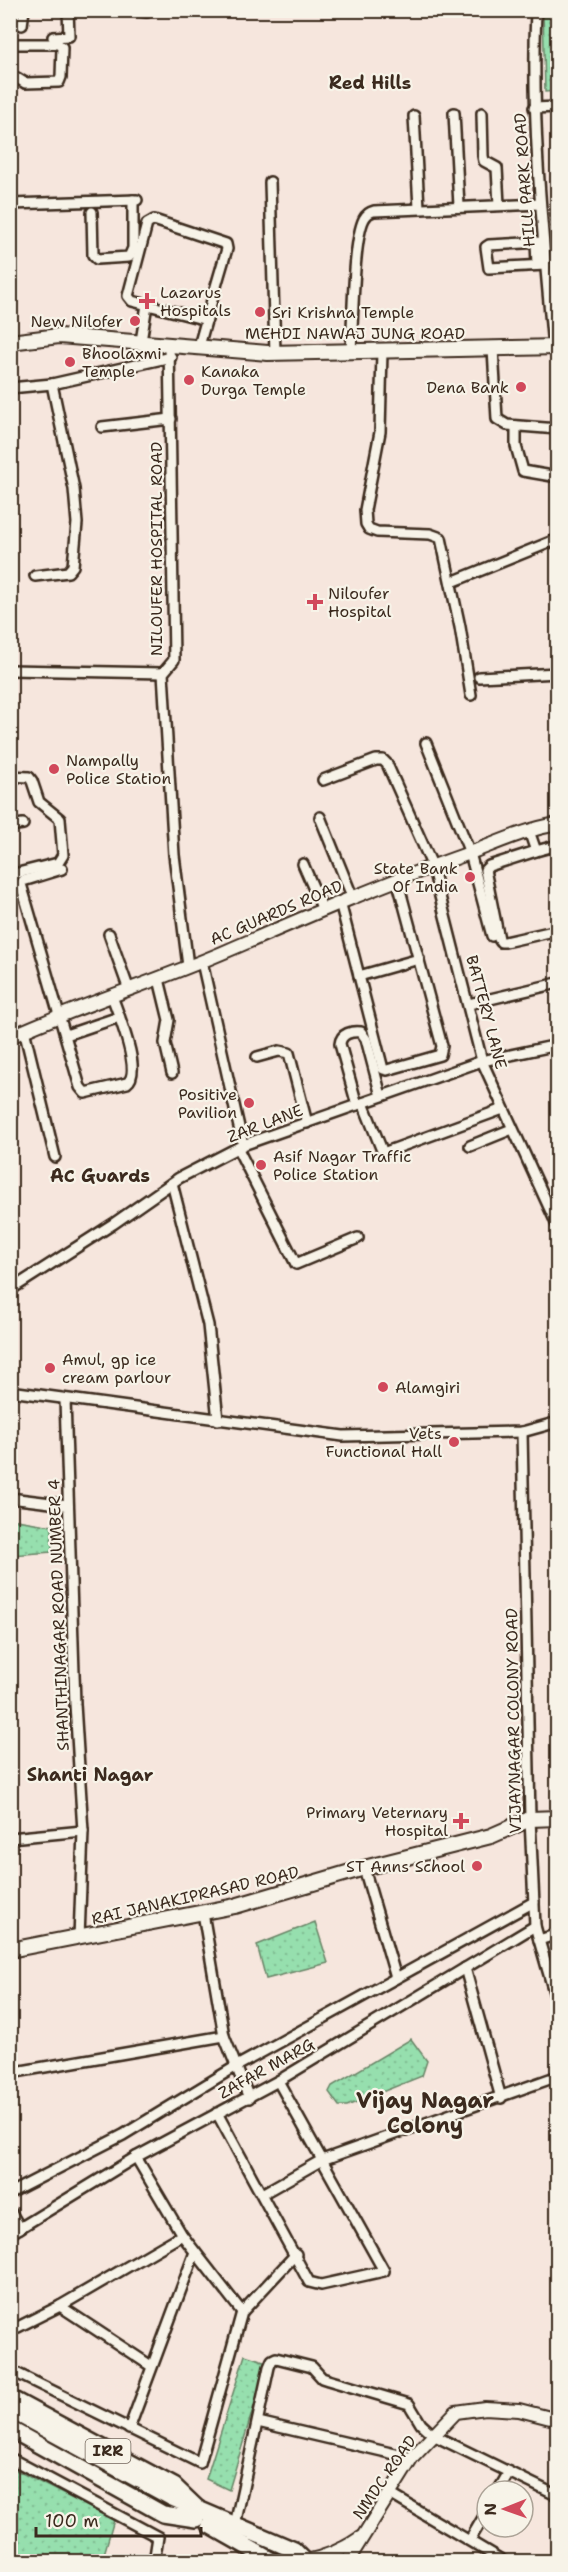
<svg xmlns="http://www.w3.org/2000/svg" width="568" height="2572" font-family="'Shantell Sans',sans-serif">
<defs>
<pattern id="green-dots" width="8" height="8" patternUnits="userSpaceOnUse" patternTransform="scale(1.5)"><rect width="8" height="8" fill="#96dfae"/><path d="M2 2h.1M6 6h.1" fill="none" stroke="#82c095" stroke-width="1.8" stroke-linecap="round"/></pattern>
</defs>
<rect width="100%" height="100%" fill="#f6e6dd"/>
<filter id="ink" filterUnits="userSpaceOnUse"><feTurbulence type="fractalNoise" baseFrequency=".0167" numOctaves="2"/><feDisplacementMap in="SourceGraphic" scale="12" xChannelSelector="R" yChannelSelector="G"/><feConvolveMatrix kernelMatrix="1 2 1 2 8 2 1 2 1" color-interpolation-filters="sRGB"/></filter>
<g filter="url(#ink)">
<!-- green -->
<g fill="url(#green-dots)" stroke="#688466" stroke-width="1.5">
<path d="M543 11H557V91L545 92Z"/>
<path d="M11 1519 52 1526V1552L11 1555Z"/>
<path d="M315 1922 328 1963 266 1979 257 1945Z"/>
<path d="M411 2039 427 2061 422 2076 347 2106H339L329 2092 332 2086Z"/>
<path d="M245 2355 267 2362 229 2490 206 2479Z"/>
<path d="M10 2467 114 2520 102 2561H11Z"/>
</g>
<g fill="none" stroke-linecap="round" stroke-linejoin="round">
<defs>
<g id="minor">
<path d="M134 10 147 12 151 10"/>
<path d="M536 10C531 124 543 235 553 347"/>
<path d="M22 25 24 10"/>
<path d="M53 37 69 36 68 10"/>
<path d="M10 44H58L62 47 61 77 59 82 25 83 17 78H10"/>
<path d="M534 108 558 107"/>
<path d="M454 113 459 206"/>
<path d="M482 113 483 156 484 161 497 168 499 205"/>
<path d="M414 116 419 208"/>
<path d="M270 182 275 353"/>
<path d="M10 204 137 200"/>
<path d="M92 212 93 255 97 259 129 257 133 248V200"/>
<path d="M536 242 537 265"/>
<path d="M543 242 489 245 486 247 489 268 546 265"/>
<path d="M141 341 147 305"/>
<path d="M169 343 174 660 163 673 174 855 188 966"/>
<path d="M199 346C208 314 217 282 227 249L226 244 154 220 147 224 128 296 132 301 207 320"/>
<path d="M493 349 497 419 507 425 558 429"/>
<path d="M351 350C353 322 353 240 364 219 366 215 370 212 374 211L540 204"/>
<path d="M382 351 380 432 365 510 366 524 369 529 377 532 430 534 441 538 460 627 471 695"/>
<path d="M10 388 52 384 171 357"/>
<path d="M516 426V446L523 471 558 477"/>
<path d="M102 427 171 419"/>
<path d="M35 576 68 572 73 566 77 523 74 489 52 384"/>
<path d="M452 582 558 539"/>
<path d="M10 670 163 673"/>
<path d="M479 677 558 673"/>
<path d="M426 743 470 853 492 936"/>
<path d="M10 776 29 777 32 781 39 802 60 819 63 855 58 863 10 875"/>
<path d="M323 780 376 760H383L387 764 432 865 482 1061 558 1227"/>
<path d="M320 817 352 896"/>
<path d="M10 826 23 824"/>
<path d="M529 831 536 851 489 866 485 870 499 939 501 942H505L558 930"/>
<path d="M536 851 558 845"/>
<path d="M303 864 323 910"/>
<path d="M62 869 23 881 21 884 80 1087 85 1093 127 1083C143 1072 118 1014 112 996"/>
<path d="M340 902 383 1069 387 1070 440 1055 442 1046 397 879"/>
<path d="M109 934 129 990"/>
<path d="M202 962 243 1145"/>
<path d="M359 976 419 959"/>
<path d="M159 979 169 1020 165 1043 172 1073"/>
<path d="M469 1004 558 983"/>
<path d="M24 1030 55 1157"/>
<path d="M66 1035 119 1017"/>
<path d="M257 1057 279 1051 289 1053 307 1123"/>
<path d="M363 1103 383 1153 503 1109"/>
<path d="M357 1105 340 1044C341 1033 352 1031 361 1032L366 1039 381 1096"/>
<path d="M470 1146 512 1129"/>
<path d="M238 1149 296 1264 358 1238"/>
<path d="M172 1183 208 1325 218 1420"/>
<path d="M10 1290 113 1224 179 1178 243 1145 482 1061 558 1045"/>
<path d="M10 1391 343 1436 522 1432 558 1422"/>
<path d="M65 1399 75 1704 83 1831 79 1938"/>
<path d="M522 1432 530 1819 535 1926 558 2006"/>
<path d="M10 1498 67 1505"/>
<path d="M10 1838 83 1831"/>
<path d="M364 1868 396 1978"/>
<path d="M203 1913 224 2036 249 2098"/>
<path d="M539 1940 558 1934"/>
<path d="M465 1968 501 2098"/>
<path d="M10 2073 224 2036"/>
<path d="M217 2113 309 2282 321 2285 384 2271 278 2081"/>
<path d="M136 2157 182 2235 242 2312"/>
<path d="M10 2193 123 2135 235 2067 534 1902"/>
<path d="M262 2194 322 2160 558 2076"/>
<path d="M10 2211 20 2228"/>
<path d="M10 2234 136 2157 278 2081 535 1926"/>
<path d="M60 2306 151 2366"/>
<path d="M10 2331 60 2306 182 2235"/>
<path d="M10 2370 200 2463 242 2312 296 2254"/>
<path d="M258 2422 412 2458"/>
<path d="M129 2429 195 2252"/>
<path d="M10 2458 158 2537 154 2562"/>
<path d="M498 2491 509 2472"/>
<path d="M390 2494 505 2562"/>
<path d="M235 2525 269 2367 272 2360 276 2358 312 2367 322 2378 328 2380 409 2404 421 2424 433 2435 558 2496"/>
<path d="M470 2540 487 2511"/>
</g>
<g id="tertiary">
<path d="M10 1037C80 1005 152 983 222 953 303 918 384 883 467 854 497 843 526 829 558 824"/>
<path d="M306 2561C327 2557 343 2550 360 2538"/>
<path d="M347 2562 412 2458 456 2412 485 2408 519 2410 558 2420"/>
</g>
<g id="secondary">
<path d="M10 342 59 336 268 353 558 347"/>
<path d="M10 1950 235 1906 364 1868 491 1836 530 1819 558 1818"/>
</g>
<g id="primary">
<path d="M10 2398 174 2486 198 2509"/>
<path d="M10 2429 163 2514 196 2519"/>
</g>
<g id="trunk">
<path d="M10 2410 170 2497 294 2550 306 2562"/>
<path d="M209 2525 274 2562"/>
</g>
</defs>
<!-- minor casing -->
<use href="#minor" stroke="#3b2a1e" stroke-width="14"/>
<!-- tertiary casing -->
<use href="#tertiary" stroke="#3b2a1e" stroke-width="16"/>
<!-- secondary casing -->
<use href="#secondary" stroke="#3b2a1e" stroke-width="18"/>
<!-- primary casing -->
<use href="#primary" stroke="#3b2a1e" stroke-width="20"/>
<!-- trunk casing -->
<use href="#trunk" stroke="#3b2a1e" stroke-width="20"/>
<!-- minor -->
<use href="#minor" stroke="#f7f3e8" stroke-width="9"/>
<!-- tertiary -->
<use href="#tertiary" stroke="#f7f3e8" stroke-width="12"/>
<!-- secondary -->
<use href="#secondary" stroke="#f7f3e8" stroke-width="14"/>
<!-- primary -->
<use href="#primary" stroke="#f7f3e8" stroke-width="15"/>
<!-- trunk -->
<use href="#trunk" stroke="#f7f3e8" stroke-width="15"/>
</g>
</g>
<!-- markers -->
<g fill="#d1495b" stroke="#f7f3e8" stroke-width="2">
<path d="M144 292h6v6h6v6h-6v6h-6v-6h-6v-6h6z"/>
<circle cx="260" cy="312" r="6"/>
<circle cx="135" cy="321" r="6"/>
<circle cx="70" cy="362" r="6"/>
<circle cx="189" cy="380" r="6"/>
<circle cx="521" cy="387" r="6"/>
<path d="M312 593h6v6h6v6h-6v6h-6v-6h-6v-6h6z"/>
<circle cx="54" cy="769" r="6"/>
<circle cx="470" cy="877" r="6"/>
<circle cx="249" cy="1103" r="6"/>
<circle cx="261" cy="1165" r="6"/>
<circle cx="50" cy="1368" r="6"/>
<circle cx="383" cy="1387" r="6"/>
<circle cx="454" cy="1442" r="6"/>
<path d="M458 1812h6v6h6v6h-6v6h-6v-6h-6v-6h6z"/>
<circle cx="477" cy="1866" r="6"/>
</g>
<g text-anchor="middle" stroke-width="4.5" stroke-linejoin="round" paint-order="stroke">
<!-- shield labels -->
<rect fill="#f7f3e8" stroke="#73665b" stroke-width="1.5" x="85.5" y="2439" width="45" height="24" rx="4.5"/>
<g font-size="15" font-weight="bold" fill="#3b2a1e">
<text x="108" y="2456">IRR</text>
</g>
<!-- street labels -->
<g font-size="16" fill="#3b2a1e" stroke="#f7f3e8">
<text transform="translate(524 180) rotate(-94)" y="6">HILL PARK ROAD</text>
<text x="355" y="339">MEHDI NAWAJ JUNG ROAD</text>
<text transform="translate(156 549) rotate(-90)" y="6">NILOUFER HOSPITAL ROAD</text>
<text transform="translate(276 912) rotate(-23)" y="6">AC GUARDS ROAD</text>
<text transform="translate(487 1012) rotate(75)" y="6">BATTERY LANE</text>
<text transform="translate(265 1123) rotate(-21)" y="6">ZAR LANE</text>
<text transform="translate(58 1615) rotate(-92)" y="6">SHANTHINAGAR ROAD NUMBER 4</text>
<text transform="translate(513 1721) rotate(-91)" y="6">VIJAYNAGAR COLONY ROAD</text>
<text transform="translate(195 1895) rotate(-13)" y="6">RAI JANAKIPRASAD ROAD</text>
<text transform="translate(266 2068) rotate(-29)" y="6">ZAFAR MARG</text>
<text transform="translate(384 2477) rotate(-55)" y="6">NMDC ROAD</text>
</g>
<!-- poi labels -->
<g font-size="16" fill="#3b2a1e" stroke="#f7f3e8" text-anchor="start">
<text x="160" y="298">Lazarus<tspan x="160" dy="18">Hospitals</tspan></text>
<text x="272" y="318">Sri Krishna Temple</text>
<text x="123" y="327" text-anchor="end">New Nilofer</text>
<text x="82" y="359">Bhoolaxmi<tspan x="82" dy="18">Temple</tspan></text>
<text x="201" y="377">Kanaka<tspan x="201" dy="18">Durga Temple</tspan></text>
<text x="509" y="393" text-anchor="end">Dena Bank</text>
<text x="328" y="599">Niloufer<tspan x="328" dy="18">Hospital</tspan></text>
<text x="66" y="766">Nampally<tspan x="66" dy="18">Police Station</tspan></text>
<text x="458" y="874" text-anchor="end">State Bank<tspan x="458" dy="18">Of India</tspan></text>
<text x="237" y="1100" text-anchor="end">Positive<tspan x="237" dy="18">Pavilion</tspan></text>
<text x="273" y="1162">Asif Nagar Traffic<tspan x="273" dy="18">Police Station</tspan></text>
<text x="62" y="1365">Amul, gp ice<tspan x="62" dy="18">cream parlour</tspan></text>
<text x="395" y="1393">Alamgiri</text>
<text x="442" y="1439" text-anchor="end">Vets<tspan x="442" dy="18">Functional Hall</tspan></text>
<text x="448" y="1818" text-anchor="end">Primary Veternary<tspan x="448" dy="18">Hospital</tspan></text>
<text x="465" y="1872" text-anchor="end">ST Anns School</text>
</g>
<!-- neighbourhood labels -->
<g font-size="18" font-weight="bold" fill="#3b2a1e" stroke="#f7f3e8">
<text x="370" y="89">Red Hills</text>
<text x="100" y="1182">AC Guards</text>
<text x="90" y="1781">Shanti Nagar</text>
</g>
<!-- district labels -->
<g font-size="22" font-weight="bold" fill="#3b2a1e" stroke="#f7f3e8">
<text x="425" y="2108">Vijay Nagar<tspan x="425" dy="25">Colony</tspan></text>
</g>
</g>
<!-- margin -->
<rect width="568" height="2572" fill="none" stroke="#f7f3e8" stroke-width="36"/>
<rect x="18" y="18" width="532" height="2536" fill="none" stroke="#3b2a1e" stroke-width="2" filter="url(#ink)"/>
<!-- north arrow -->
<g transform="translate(505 2509) rotate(269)"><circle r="28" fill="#f7f3e8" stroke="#aca397" stroke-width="1.5"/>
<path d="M0-4.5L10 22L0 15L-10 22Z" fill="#d1495b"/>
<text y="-9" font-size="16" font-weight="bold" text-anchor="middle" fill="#3b2a1e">N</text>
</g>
<!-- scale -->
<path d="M36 2527v9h165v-9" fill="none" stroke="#3b2a1e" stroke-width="3"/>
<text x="45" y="2527" font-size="18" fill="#3b2a1e" stroke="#f7f3e8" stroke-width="4.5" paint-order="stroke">100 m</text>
</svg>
